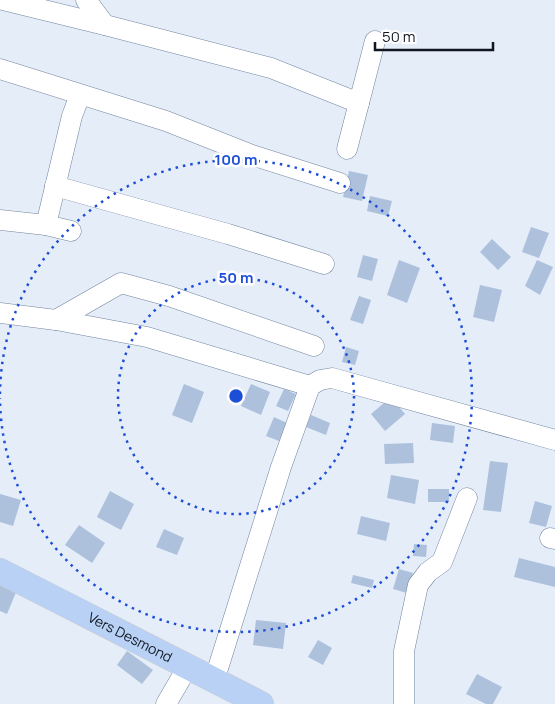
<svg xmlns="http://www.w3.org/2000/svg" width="555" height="704" font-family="Manrope,sans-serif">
<rect width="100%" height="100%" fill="#e5edf9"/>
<!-- building -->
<g fill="#adc1dd">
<path d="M349 171 368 175 362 201 343 197Z"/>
<path d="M370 196 392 201 388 216 367 211Z"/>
<path d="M531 227 549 233 539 258 522 252Z"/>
<path d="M492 239 511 257 498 270 480 252Z"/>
<path d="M363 255 378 259 372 281 357 277Z"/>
<path d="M399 260 420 268 407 303 387 295Z"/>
<path d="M537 260 553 267 540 295 525 286Z"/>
<path d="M480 285 502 290 494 322 473 317Z"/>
<path d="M359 296 371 300 363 324 350 320Z"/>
<path d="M346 347 359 351 355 365 342 362Z"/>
<path d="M184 384 204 392 192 423 172 415Z"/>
<path d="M251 384 270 392 261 415 241 406Z"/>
<path d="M284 389 296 394 288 411 276 406Z"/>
<path d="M391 397 405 414 385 431 371 414Z"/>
<path d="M311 415 330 423 326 435 306 427Z"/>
<path d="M274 417 287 423 279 441 266 436Z"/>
<path d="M432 423 455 426 453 443 430 440Z"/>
<path d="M413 443 414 463 385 464 384 444Z"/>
<path d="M490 461 508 463 501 512 483 510Z"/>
<path d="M391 475 419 480 415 504 387 498Z"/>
<rect x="428" y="489" width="21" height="13"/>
<path d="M110 491 134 504 121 530 97 517Z"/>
<path d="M0 494 21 500 13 526 0 522Z"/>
<path d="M535 501 552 506 546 527 529 523Z"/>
<path d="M361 516 390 523 386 541 357 534Z"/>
<path d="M79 525 105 543 92 563 65 545Z"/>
<path d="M164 529 184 538 177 555 156 547Z"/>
<path d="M414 544 427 545 426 557 413 556Z"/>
<path d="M519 558 555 567V587L514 577Z"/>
<path d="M399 569 413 573 407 593 393 589Z"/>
<path d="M353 575 374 580 372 588 351 583Z"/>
<path d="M0 583 17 590 7 614 0 611Z"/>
<path d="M256 620 286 623 283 649 253 645Z"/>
<path d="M318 640 332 648 323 665 308 657Z"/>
<path d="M127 651 153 670 142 684 117 665Z"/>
<path d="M477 674 502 687 493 704H486L466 694Z"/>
</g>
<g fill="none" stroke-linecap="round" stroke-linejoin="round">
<defs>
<g id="minor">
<path d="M3 0 105 25"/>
<path d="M86 0 105 25 271 68 359 103"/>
<path d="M0 69 166 121 252 155 340 183"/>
<path d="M347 149 375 41"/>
<path d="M55 186 228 234 324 264"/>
<path d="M0 220 46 225 71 231"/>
<path d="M46 225 72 116 80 95"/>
<path d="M0 313 56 320 121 283 169 296 314 346"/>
<path d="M56 320 147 337 310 386"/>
<path d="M550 538 555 539"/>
<path d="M214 681 281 467 310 386 320 380 332 378 555 440"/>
<path d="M166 704 187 668"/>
<path d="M404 704V651L418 585 428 572 442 562 467 498"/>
</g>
<g id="major">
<path id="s1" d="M0 571 261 704"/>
</g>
</defs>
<!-- minor casing -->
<use href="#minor" stroke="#7385a0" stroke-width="21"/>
<!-- major casing -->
<use href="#major" stroke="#caccce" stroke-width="26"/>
<!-- minor -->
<use href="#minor" stroke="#fff" stroke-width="20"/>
<!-- major -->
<use href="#major" stroke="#b8d1f4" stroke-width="25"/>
</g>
<!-- distance rings -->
<g fill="none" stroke="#1d4ed8" stroke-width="2.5" stroke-dasharray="2.5 5">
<circle cx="236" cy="396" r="118"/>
<path d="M0 394A236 236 0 1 1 0 398"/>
</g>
<g text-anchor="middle" stroke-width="5" stroke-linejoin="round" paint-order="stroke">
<!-- street labels -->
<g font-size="14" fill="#101721" stroke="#fff">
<text dy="5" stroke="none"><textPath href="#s1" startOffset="146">Vers Desmond</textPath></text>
</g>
</g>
<circle cx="236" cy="396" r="8" fill="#1d4ed8" stroke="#fff" stroke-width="2.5"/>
<g font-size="15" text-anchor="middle" font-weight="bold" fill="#1d4ed8" stroke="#fff" stroke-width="5" stroke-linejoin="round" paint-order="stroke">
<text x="236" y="165">100 m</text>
<text x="236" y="283">50 m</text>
</g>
<!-- scale -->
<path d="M375 42v8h118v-8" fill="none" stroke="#101721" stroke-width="2.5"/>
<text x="382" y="42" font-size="15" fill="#101721" stroke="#ffffff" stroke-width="4" paint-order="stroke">50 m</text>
</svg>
